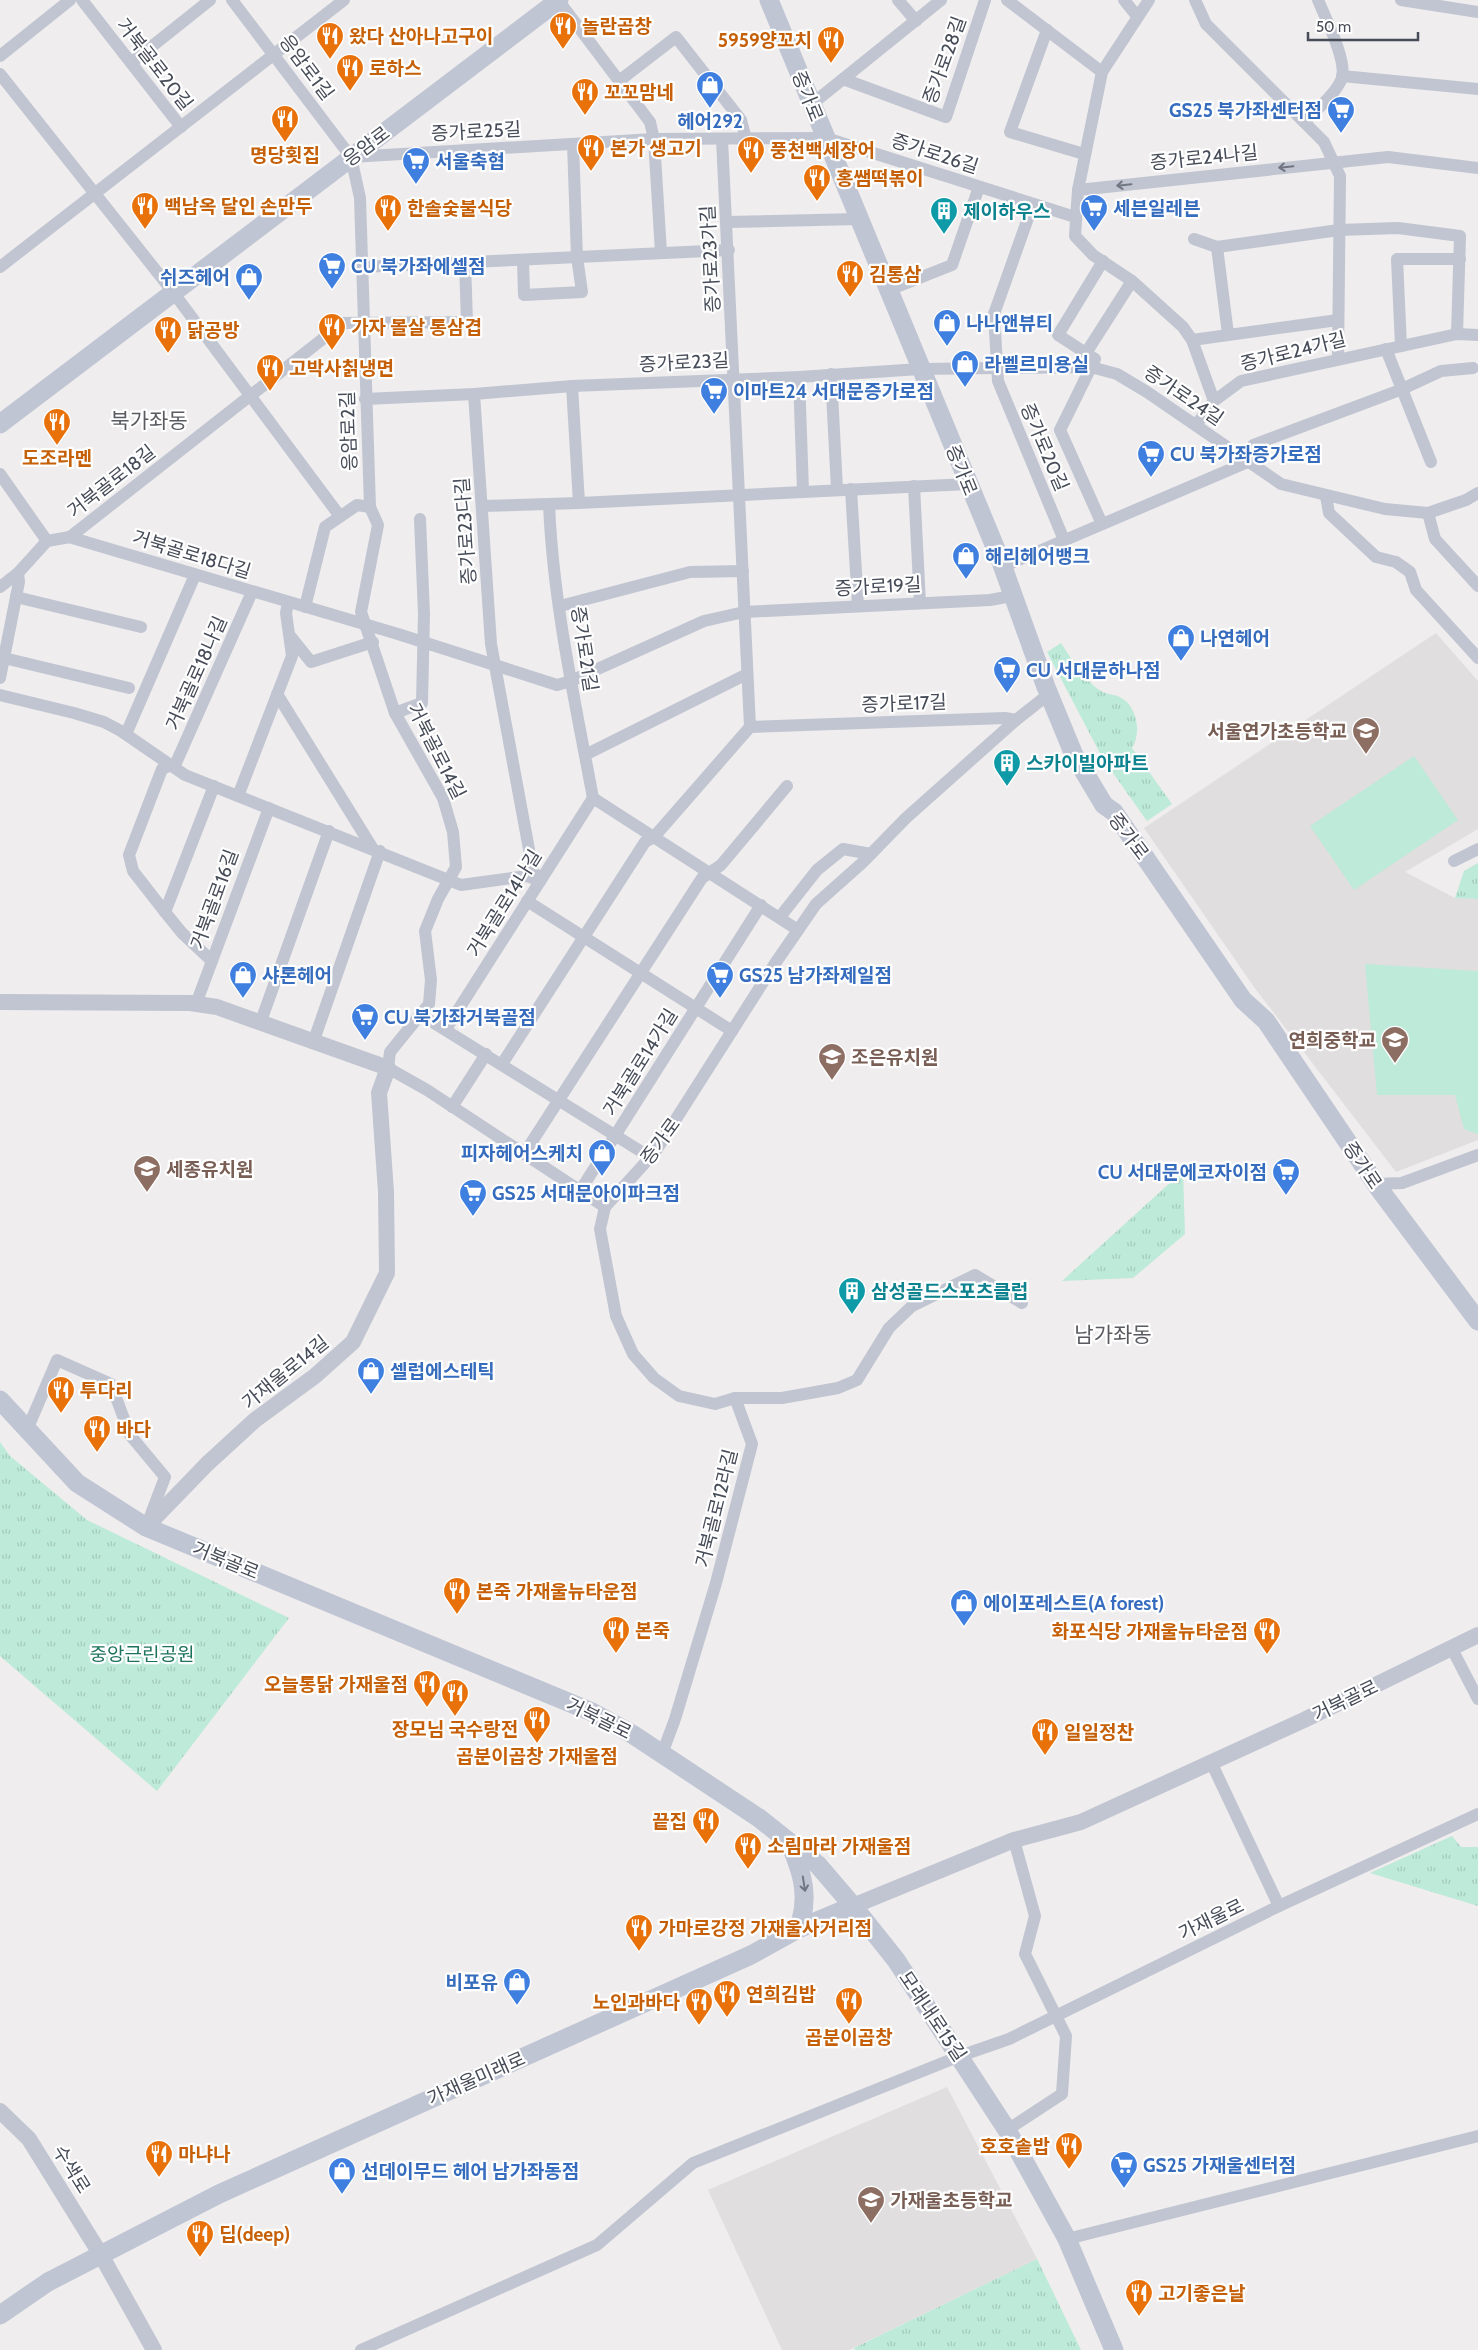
<svg xmlns="http://www.w3.org/2000/svg" width="1478" height="2350" font-family="Cabin,'Noto Sans KR',sans-serif">
<defs>
<pattern id="park-tufts" width="24" height="20" patternUnits="userSpaceOnUse" patternTransform="scale(1.25)"><rect width="24" height="20" fill="#bdead9"/><path d="M3 7l-1-3M5 7V3M7 7l1-3M15 17l-1-3M17 17v-4M19 17l1-3" fill="none" stroke="#a4cabc"/></pattern>
</defs>
<rect width="100%" height="100%" fill="#efeded"/>
<!-- education -->
<g fill="#e0dede">
<path d="M1436 633 1478 681V829L1405 872 1455 898 1478 899V1140L1396 1172 1254 987 1144 828Z"/>
<path d="M947 2087 1037 2259 849 2350H782L708 2190Z"/>
</g>
<!-- green -->
<g fill="#bdead9">
<path d="M1414 756 1458 820 1354 890 1310 826Z"/>
<path d="M1365 964 1478 971V1134L1464 1129 1455 1095H1377Z"/>
</g>
<!-- park -->
<g fill="url(#park-tufts)">
<path d="M1061 643C1070 657 1086 682 1101 691 1107 695 1117 694 1123 699 1138 709 1141 734 1132 748L1172 804 1147 821 1103 759 1047 652Z"/>
<path d="M1478 863V899L1455 898 1464 871Z"/>
<path d="M1183 1171 1185 1234 1133 1278 1062 1281Z"/>
<path d="M0 1442 10 1456 87 1520 289 1618 157 1791 0 1656Z"/>
<path d="M1452 1836 1461 1847H1478V1906L1370 1873Z"/>
<path d="M1037 2259 1081 2350H855L854 2348Z"/>
</g>
<g fill="none" stroke-linecap="round" stroke-linejoin="round">
<!-- minor -->
<g stroke="#c1c5d1" stroke-width="12">
<path d="M82 0 181 127"/>
<path d="M232 0 351 157 360 198 370 507 378 525 361 612 395 713 443 798 453 832 456 867 438 899 425 931 431 980 429 1004 390 1052 388 1068 427 1090 605 1207"/>
<path d="M558 0 650 122 654 139 661 253"/>
<path d="M898 0 916 21"/>
<path d="M1007 0 1102 72"/>
<path d="M1124 0 1137 16"/>
<path d="M1149 0 1102 72 1078 190 1075 236 1093 255 1132 281 1183 327 1192 340 1214 401"/>
<path d="M1195 0 1206 24 1324 142 1340 176 1338 359"/>
<path d="M1401 0 1478 12"/>
<path d="M1047 30 1010 132 1084 154"/>
<path d="M0 56 70 0"/>
<path d="M131 63 210 0"/>
<path d="M0 74 173 292 339 515"/>
<path d="M1342 76 1478 89"/>
<path d="M843 79 946 117 985 0"/>
<path d="M619 81 676 37 741 120 746 139"/>
<path d="M812 104 941 0"/>
<path d="M1304 122C1316 110 1336 94 1342 78 1347 60 1325 17 1318 0"/>
<path d="M722 139 750 727 1005 718 1016 720 1049 694"/>
<path d="M351 157 654 139 826 138 1075 217"/>
<path d="M1078 190 1388 157 1478 168"/>
<path d="M1033 204 994 314 998 381 1064 540"/>
<path d="M727 222 859 219"/>
<path d="M1194 239 1217 247 1339 230 1398 228 1460 236 1457 334"/>
<path d="M1217 247 1228 334"/>
<path d="M523 260 524 295 582 292 577 257 573 144"/>
<path d="M0 267 344 0"/>
<path d="M362 267 729 250"/>
<path d="M889 290 952 265 979 187"/>
<path d="M1192 340 1338 320"/>
<path d="M1401 346 1397 259H1460"/>
<path d="M1386 349 1431 462"/>
<path d="M1086 353 1132 281"/>
<path d="M831 374 837 489"/>
<path d="M799 377 803 491"/>
<path d="M572 386 579 503"/>
<path d="M474 394 491 644 533 871 540 881"/>
<path d="M365 399 474 394 572 386 799 377 920 369 1091 367 1117 374 1147 392 1281 484 1385 509 1428 513 1466 500 1478 493"/>
<path d="M1196 425 1214 401 1241 381 1457 334 1478 335"/>
<path d="M1250 461 1253 445 1400 390 1441 371 1473 368"/>
<path d="M0 474 47 541"/>
<path d="M914 486 920 603"/>
<path d="M851 489 858 606"/>
<path d="M1326 496 1329 513 1376 557 1396 562 1410 572 1416 590 1478 658"/>
<path d="M549 504C553 603 575 701 593 798"/>
<path d="M482 506 579 503 968 484"/>
<path d="M1428 513 1435 539 1478 586"/>
<path d="M1102 524 1060 430 1095 359 1058 335 1103 261"/>
<path d="M69 537 398 634 557 685 571 681 704 621 744 612 990 600 1012 596"/>
<path d="M1002 567 1250 461"/>
<path d="M0 587 18 573 47 541 70 537 343 323 467 322 465 262"/>
<path d="M16 597 141 627"/>
<path d="M560 606 690 572 743 571"/>
<path d="M305 607 325 527 357 505 370 507"/>
<path d="M291 637 311 662 373 642"/>
<path d="M4 658 129 688"/>
<path d="M0 678 19 582 18 573"/>
<path d="M277 694 373 849"/>
<path d="M0 695 74 713 104 722 121 731 185 775 461 885 527 876 540 881"/>
<path d="M395 713 422 703 424 614 420 519"/>
<path d="M1016 720 906 818 862 863 816 904 774 965 655 1152 605 1207 600 1229 616 1316 633 1354 654 1378 679 1396 715 1404 735 1398H782L838 1388 857 1380 889 1328 912 1306 975 1275 1022 1303"/>
<path d="M126 734 195 575"/>
<path d="M585 755 747 674"/>
<path d="M238 796 292 656 286 613 288 603"/>
<path d="M593 798 798 930"/>
<path d="M1454 861 1478 849"/>
<path d="M527 901 732 1031"/>
<path d="M165 912 214 786"/>
<path d="M780 917 817 870 843 849 871 854"/>
<path d="M212 961 182 933 165 912 133 871 129 855 162 769 176 763 252 592"/>
<path d="M196 1004 269 808"/>
<path d="M421 1015 650 1157"/>
<path d="M261 1021 329 831"/>
<path d="M446 1029 593 798"/>
<path d="M314 1040 380 851"/>
<path d="M502 1064 645 842 654 837 750 727"/>
<path d="M452 1107 486 1054"/>
<path d="M524 1154 702 878 721 865 787 786"/>
<path d="M1376 1184 1402 1183 1478 1155"/>
<path d="M580 1191 761 905"/>
<path d="M27 1430 57 1360 111 1384 130 1435 165 1477 148 1522"/>
<path d="M1451 1647 1478 1699"/>
<path d="M662 1754 675 1719 716 1583 752 1444 735 1398"/>
<path d="M1211 1762 1279 1906"/>
<path d="M1007 2130 1062 2094 1066 2036 1025 1954 1035 1916 1014 1840"/>
<path d="M1067 2239 1478 2136"/>
<path d="M361 2350 597 2245 693 2163 960 2056 1009 2039 1279 1906 1478 1814"/>
</g>
<!-- tertiary -->
<g stroke="#c1c5d1" stroke-width="16">
<path d="M0 1002 190 1003 217 1007 388 1068 379 1093 386 1192 387 1273 353 1342 315 1376 255 1420 207 1464 146 1527"/>
<path d="M853 1906 1014 1840 1081 1822 1304 1720 1478 1635"/>
<path d="M0 2111 29 2139 101 2255 154 2350"/>
</g>
<!-- secondary -->
<g stroke="#c0c5d4" stroke-width="19">
<path d="M769 0 1000 559 1046 687 1074 755 1104 805 1114 812 1243 1000 1266 1021 1380 1190 1478 1321"/>
<path d="M0 424 559 0"/>
<path d="M0 1400 77 1483 146 1527 592 1712 632 1734 759 1818 818 1865 853 1906 896 1960 1007 2130 1067 2239 1114 2350"/>
<path d="M790 1844C803 1874 810 1898 798 1929"/>
<path d="M0 2315 48 2282 219 2194 751 1955 798 1929 853 1906"/>
</g>
</g>
<!-- one-way arrows -->
<defs><path id="oneway-shaft" d="M-6 0H5M1.5-3L5.5 0L1.5 3" fill="none" stroke-width="1.6" stroke-linecap="round" stroke-linejoin="round" transform="scale(1.25)"/></defs>
<g stroke="#717682">
<use href="#oneway-shaft" transform="translate(1286 167) rotate(174)"/>
<use href="#oneway-shaft" transform="translate(1124 185) rotate(174)"/>
</g>
<use stroke="#717683" href="#oneway-shaft" transform="translate(804 1884) rotate(81)"/>
<!-- icons -->
<defs>
<symbol id="restaurant-pin" viewBox="-11 -11 22 30"><path d="M0 17L-7.5 6A9.5 9.5 0 1 1 7.5 6Z" fill="#e8710a" stroke="#fff"/><path d="M-5-6h1v4h1v-4h1v4h1v-4h1v5L-1.5 .5V6h-2V.5L-5-1ZM5-6V6H3V1.5H1.5Q1.5-4 5-6Z" fill="#fff"/></symbol>
<symbol id="shop-pin" viewBox="-11 -11 22 30"><path d="M0 17L-7.5 6A9.5 9.5 0 1 1 7.5 6Z" fill="#3f7fe0" stroke="#fff"/><path d="M-5-2.5h2.3a2.7 3.5 0 0 1 5.4 0H5L5.5 6h-11ZM-1.5-2.5h3a1.5 2.3 0 0 0-3 0Z" fill="#fff"/></symbol>
<symbol id="supermarket-pin" viewBox="-11 -11 22 30"><path d="M0 17L-7.5 6A9.5 9.5 0 1 1 7.5 6Z" fill="#3f7fe0" stroke="#fff"/><path d="M-6-5.5h2.5l.6 2H6L4.5 2H-2.5L-4.4-4H-6ZM-1.5 3.2a1.3 1.3 0 1 0 .1 0ZM3 3.2a1.3 1.3 0 1 0 .1 0Z" fill="#fff"/></symbol>
<symbol id="building-pin" viewBox="-11 -11 22 30"><path d="M0 17L-7.5 6A9.5 9.5 0 1 1 7.5 6Z" fill="#0f9aa8" stroke="#fff"/><path d="M-4-6H4V6H1V3H-1V6H-4ZM-2.5-4.3h1.7v1.8h-1.7ZM.8-4.3h1.7v1.8H.8ZM-2.5-1h1.7V.8h-1.7ZM.8-1h1.7V.8H.8Z" fill="#fff"/></symbol>
<symbol id="school-pin" viewBox="-11 -11 22 30"><path d="M0 17L-7.5 6A9.5 9.5 0 1 1 7.5 6Z" fill="#8d6e63" stroke="#fff"/><path d="M0-5L7-2L0 1L-7-2ZM-4 1L0 2.5L4 1V4Q0 6-4 4Z" fill="#fff"/></symbol>
</defs>
<g fill-rule="evenodd">
<use href="#restaurant-pin" x="547" y="10" width="32" height="43"/>
<use href="#restaurant-pin" x="314" y="20" width="32" height="43"/>
<use href="#restaurant-pin" x="815" y="24" width="32" height="43"/>
<use href="#restaurant-pin" x="334" y="52" width="32" height="43"/>
<use href="#shop-pin" x="694" y="69" width="32" height="43"/>
<use href="#restaurant-pin" x="569" y="76" width="32" height="43"/>
<use href="#supermarket-pin" x="1325" y="94" width="32" height="43"/>
<use href="#restaurant-pin" x="269" y="103" width="32" height="43"/>
<use href="#restaurant-pin" x="575" y="132" width="32" height="43"/>
<use href="#restaurant-pin" x="735" y="134" width="32" height="43"/>
<use href="#supermarket-pin" x="400" y="145" width="32" height="43"/>
<use href="#restaurant-pin" x="801" y="162" width="32" height="43"/>
<use href="#restaurant-pin" x="129" y="190" width="32" height="43"/>
<use href="#restaurant-pin" x="372" y="192" width="32" height="43"/>
<use href="#supermarket-pin" x="1078" y="192" width="32" height="43"/>
<use href="#building-pin" x="928" y="195" width="32" height="43"/>
<use href="#supermarket-pin" x="316" y="250" width="32" height="43"/>
<use href="#restaurant-pin" x="834" y="258" width="32" height="43"/>
<use href="#shop-pin" x="233" y="261" width="32" height="43"/>
<use href="#shop-pin" x="931" y="307" width="32" height="43"/>
<use href="#restaurant-pin" x="316" y="311" width="32" height="43"/>
<use href="#restaurant-pin" x="152" y="314" width="32" height="43"/>
<use href="#shop-pin" x="949" y="348" width="32" height="43"/>
<use href="#restaurant-pin" x="254" y="352" width="32" height="43"/>
<use href="#supermarket-pin" x="698" y="375" width="32" height="43"/>
<use href="#restaurant-pin" x="41" y="406" width="32" height="43"/>
<use href="#supermarket-pin" x="1135" y="438" width="32" height="43"/>
<use href="#shop-pin" x="950" y="540" width="32" height="43"/>
<use href="#shop-pin" x="1165" y="622" width="32" height="43"/>
<use href="#supermarket-pin" x="991" y="654" width="32" height="43"/>
<use href="#school-pin" x="1350" y="715" width="32" height="43"/>
<use href="#building-pin" x="991" y="747" width="32" height="43"/>
<use href="#shop-pin" x="227" y="959" width="32" height="43"/>
<use href="#supermarket-pin" x="704" y="959" width="32" height="43"/>
<use href="#supermarket-pin" x="349" y="1001" width="32" height="43"/>
<use href="#school-pin" x="1379" y="1024" width="32" height="43"/>
<use href="#school-pin" x="816" y="1041" width="32" height="43"/>
<use href="#shop-pin" x="586" y="1137" width="32" height="43"/>
<use href="#school-pin" x="131" y="1153" width="32" height="43"/>
<use href="#supermarket-pin" x="1270" y="1156" width="32" height="43"/>
<use href="#supermarket-pin" x="457" y="1177" width="32" height="43"/>
<use href="#building-pin" x="836" y="1275" width="32" height="43"/>
<use href="#shop-pin" x="355" y="1355" width="32" height="43"/>
<use href="#restaurant-pin" x="45" y="1374" width="32" height="43"/>
<use href="#restaurant-pin" x="81" y="1413" width="32" height="43"/>
<use href="#restaurant-pin" x="441" y="1575" width="32" height="43"/>
<use href="#shop-pin" x="948" y="1587" width="32" height="43"/>
<use href="#restaurant-pin" x="600" y="1614" width="32" height="43"/>
<use href="#restaurant-pin" x="1251" y="1615" width="32" height="43"/>
<use href="#restaurant-pin" x="411" y="1668" width="32" height="43"/>
<use href="#restaurant-pin" x="439" y="1677" width="32" height="43"/>
<use href="#restaurant-pin" x="521" y="1704" width="32" height="43"/>
<use href="#restaurant-pin" x="1029" y="1716" width="32" height="43"/>
<use href="#restaurant-pin" x="690" y="1805" width="32" height="43"/>
<use href="#restaurant-pin" x="732" y="1830" width="32" height="43"/>
<use href="#restaurant-pin" x="623" y="1912" width="32" height="43"/>
<use href="#shop-pin" x="501" y="1966" width="32" height="43"/>
<use href="#restaurant-pin" x="711" y="1978" width="32" height="43"/>
<use href="#restaurant-pin" x="833" y="1985" width="32" height="43"/>
<use href="#restaurant-pin" x="683" y="1986" width="32" height="43"/>
<use href="#restaurant-pin" x="1053" y="2130" width="32" height="43"/>
<use href="#restaurant-pin" x="143" y="2138" width="32" height="43"/>
<use href="#supermarket-pin" x="1108" y="2149" width="32" height="43"/>
<use href="#shop-pin" x="326" y="2155" width="32" height="43"/>
<use href="#school-pin" x="855" y="2184" width="32" height="43"/>
<use href="#restaurant-pin" x="184" y="2218" width="32" height="43"/>
<use href="#restaurant-pin" x="1123" y="2277" width="32" height="43"/>
</g>
<g text-anchor="middle" stroke-width="4.5" stroke-linejoin="round" paint-order="stroke">
<!-- food labels -->
<g font-size="19" font-weight="bold" fill="#c56008" stroke="#fff" text-anchor="start">
<text x="582" y="33">놀란곱창</text>
<text x="349" y="43">왔다 산아나고구이</text>
<text x="812" y="47" text-anchor="end">5959양꼬치</text>
<text x="369" y="75">로하스</text>
<text x="604" y="99">꼬꼬맘네</text>
<text x="610" y="155">본가 생고기</text>
<text x="770" y="157">풍천백세장어</text>
<text x="285" y="162" text-anchor="middle">명당횟집</text>
<text x="836" y="185">홍쌤떡볶이</text>
<text x="164" y="213">백남옥 달인 손만두</text>
<text x="407" y="215">한솔숯불식당</text>
<text x="869" y="281">김통삼</text>
<text x="351" y="334">가자 볼살 통삼겹</text>
<text x="187" y="337">닭공방</text>
<text x="289" y="375">고박사칡냉면</text>
<text x="57" y="465" text-anchor="middle">도조라멘</text>
<text x="80" y="1397">투다리</text>
<text x="116" y="1436">바다</text>
<text x="476" y="1598">본죽 가재울뉴타운점</text>
<text x="635" y="1637">본죽</text>
<text x="1248" y="1638" text-anchor="end">화포식당 가재울뉴타운점</text>
<text x="408" y="1691" text-anchor="end">오늘통닭 가재울점</text>
<text x="455" y="1736" text-anchor="middle">장모님 국수랑전</text>
<text x="1064" y="1739">일일정찬</text>
<text x="537" y="1763" text-anchor="middle">곱분이곱창 가재울점</text>
<text x="687" y="1828" text-anchor="end">끝집</text>
<text x="767" y="1853">소림마라 가재울점</text>
<text x="658" y="1935">가마로강정 가재울사거리점</text>
<text x="746" y="2001">연희김밥</text>
<text x="680" y="2009" text-anchor="end">노인과바다</text>
<text x="849" y="2044" text-anchor="middle">곱분이곱창</text>
<text x="1050" y="2153" text-anchor="end">호호솥밥</text>
<text x="178" y="2161">마냐나</text>
<text x="219" y="2241">딥(deep)</text>
<text x="1158" y="2300">고기좋은날</text>
</g>
<!-- street labels -->
<g font-size="19" fill="#464c58" stroke="#fff">
<text transform="translate(944 60) rotate(-70)" y="7">증가로28길</text>
<text transform="translate(155 64) rotate(52)" y="7">거북골로20길</text>
<text transform="translate(307 67) rotate(53)" y="7">응암로1길</text>
<text transform="translate(808 96) rotate(68)" y="7">증가로</text>
<text transform="translate(476 131) rotate(-3)" y="7">증가로25길</text>
<text transform="translate(366 146) rotate(-37)" y="7">응암로</text>
<text transform="translate(935 153) rotate(18)" y="7">증가로26길</text>
<text transform="translate(1204 157) rotate(-6)" y="7">증가로24나길</text>
<text transform="translate(710 259) rotate(-93)" y="7">증가로23가길</text>
<text transform="translate(1293 351) rotate(-14)" y="7">증가로24가길</text>
<text transform="translate(684 362) rotate(-3)" y="7">증가로23길</text>
<text transform="translate(1184 395) rotate(34)" y="7">증가로24길</text>
<text transform="translate(348 431) rotate(-92)" y="7">응암로2길</text>
<text transform="translate(1045 447) rotate(67)" y="7">증가로20길</text>
<text transform="translate(962 470) rotate(68)" y="7">증가로</text>
<text transform="translate(111 481) rotate(-38)" y="7">거북골로18길</text>
<text transform="translate(465 531) rotate(-94)" y="7">증가로23다길</text>
<text transform="translate(192 554) rotate(17)" y="7">거북골로18다길</text>
<text transform="translate(878 586) rotate(-3)" y="7">증가로19길</text>
<text transform="translate(585 649) rotate(81)" y="7">증가로21길</text>
<text transform="translate(196 673) rotate(-66)" y="7">거북골로18나길</text>
<text transform="translate(904 703) rotate(-2)" y="7">증가로17길</text>
<text transform="translate(437 751) rotate(63)" y="7">거북골로14길</text>
<text transform="translate(1129 836) rotate(53)" y="7">증가로</text>
<text transform="translate(214 899) rotate(-70)" y="7">거북골로16길</text>
<text transform="translate(504 903) rotate(-58)" y="7">거북골로14나길</text>
<text transform="translate(640 1062) rotate(-58)" y="7">거북골로14가길</text>
<text transform="translate(660 1141) rotate(-54)" y="7">증가로</text>
<text transform="translate(1363 1165) rotate(56)" y="7">증가로</text>
<text transform="translate(285 1372) rotate(-39)" y="7">가재울로14길</text>
<text transform="translate(716 1508) rotate(-76)" y="7">거북골로12라길</text>
<text transform="translate(226 1560) rotate(22)" y="7">거북골로</text>
<text transform="translate(1345 1700) rotate(-26)" y="7">거북골로</text>
<text transform="translate(599 1718) rotate(26)" y="7">거북골로</text>
<text transform="translate(1211 1919) rotate(-26)" y="7">가재울로</text>
<text transform="translate(933 2016) rotate(56)" y="7">모래내로15길</text>
<text transform="translate(476 2078) rotate(-24)" y="7">가재울미래로</text>
<text transform="translate(72 2169) rotate(58)" y="7">수색로</text>
</g>
<!-- shop labels -->
<g font-size="19" font-weight="bold" fill="#366cbe" stroke="#fff" text-anchor="start">
<text x="1322" y="117" text-anchor="end">GS25 북가좌센터점</text>
<text x="710" y="128" text-anchor="middle">헤어292</text>
<text x="435" y="168">서울축협</text>
<text x="1113" y="215">세븐일레븐</text>
<text x="351" y="273">CU 북가좌에셀점</text>
<text x="230" y="284" text-anchor="end">쉬즈헤어</text>
<text x="966" y="330">나나앤뷰티</text>
<text x="984" y="371">라벨르미용실</text>
<text x="733" y="398">이마트24 서대문증가로점</text>
<text x="1170" y="461">CU 북가좌증가로점</text>
<text x="985" y="563">해리헤어뱅크</text>
<text x="1200" y="645">나연헤어</text>
<text x="1026" y="677">CU 서대문하나점</text>
<text x="262" y="982">샤론헤어</text>
<text x="739" y="982">GS25 남가좌제일점</text>
<text x="384" y="1024">CU 북가좌거북골점</text>
<text x="583" y="1160" text-anchor="end">피자헤어스케치</text>
<text x="1267" y="1179" text-anchor="end">CU 서대문에코자이점</text>
<text x="492" y="1200">GS25 서대문아이파크점</text>
<text x="390" y="1378">셀럽에스테틱</text>
<text x="983" y="1610">에이포레스트(A forest)</text>
<text x="498" y="1989" text-anchor="end">비포유</text>
<text x="1143" y="2172">GS25 가재울센터점</text>
<text x="361" y="2178">선데이무드 헤어 남가좌동점</text>
</g>
<!-- culture labels -->
<g font-size="19" font-weight="bold" fill="#0d838f" stroke="#fff" text-anchor="start">
<text x="963" y="218">제이하우스</text>
<text x="1026" y="770">스카이빌아파트</text>
<text x="871" y="1298">삼성골드스포츠클럽</text>
</g>
<!-- education labels -->
<g font-size="19" font-weight="bold" fill="#785e54" stroke="#fff" text-anchor="start">
<text x="1347" y="738" text-anchor="end">서울연가초등학교</text>
<text x="1376" y="1047" text-anchor="end">연희중학교</text>
<text x="851" y="1064">조은유치원</text>
<text x="166" y="1176">세종유치원</text>
<text x="890" y="2207">가재울초등학교</text>
</g>
<!-- park labels -->
<g font-size="19" fill="#1d735d" stroke="#fff">
<text x="142" y="1661">중앙근린공원</text>
</g>
<!-- quarter labels -->
<g font-size="21" fill="#5a5b61" stroke="#fff">
<text x="149" y="428">북가좌동</text>
<text x="1113" y="1342">남가좌동</text>
</g>
</g>
<!-- scale -->
<path d="M1308 32v8h110v-8" fill="none" stroke="#464c58" stroke-width="2.5"/>
<text x="1316" y="32" font-size="15" fill="#464c58" stroke="#ffffff" stroke-width="4" paint-order="stroke">50 m</text>
</svg>
